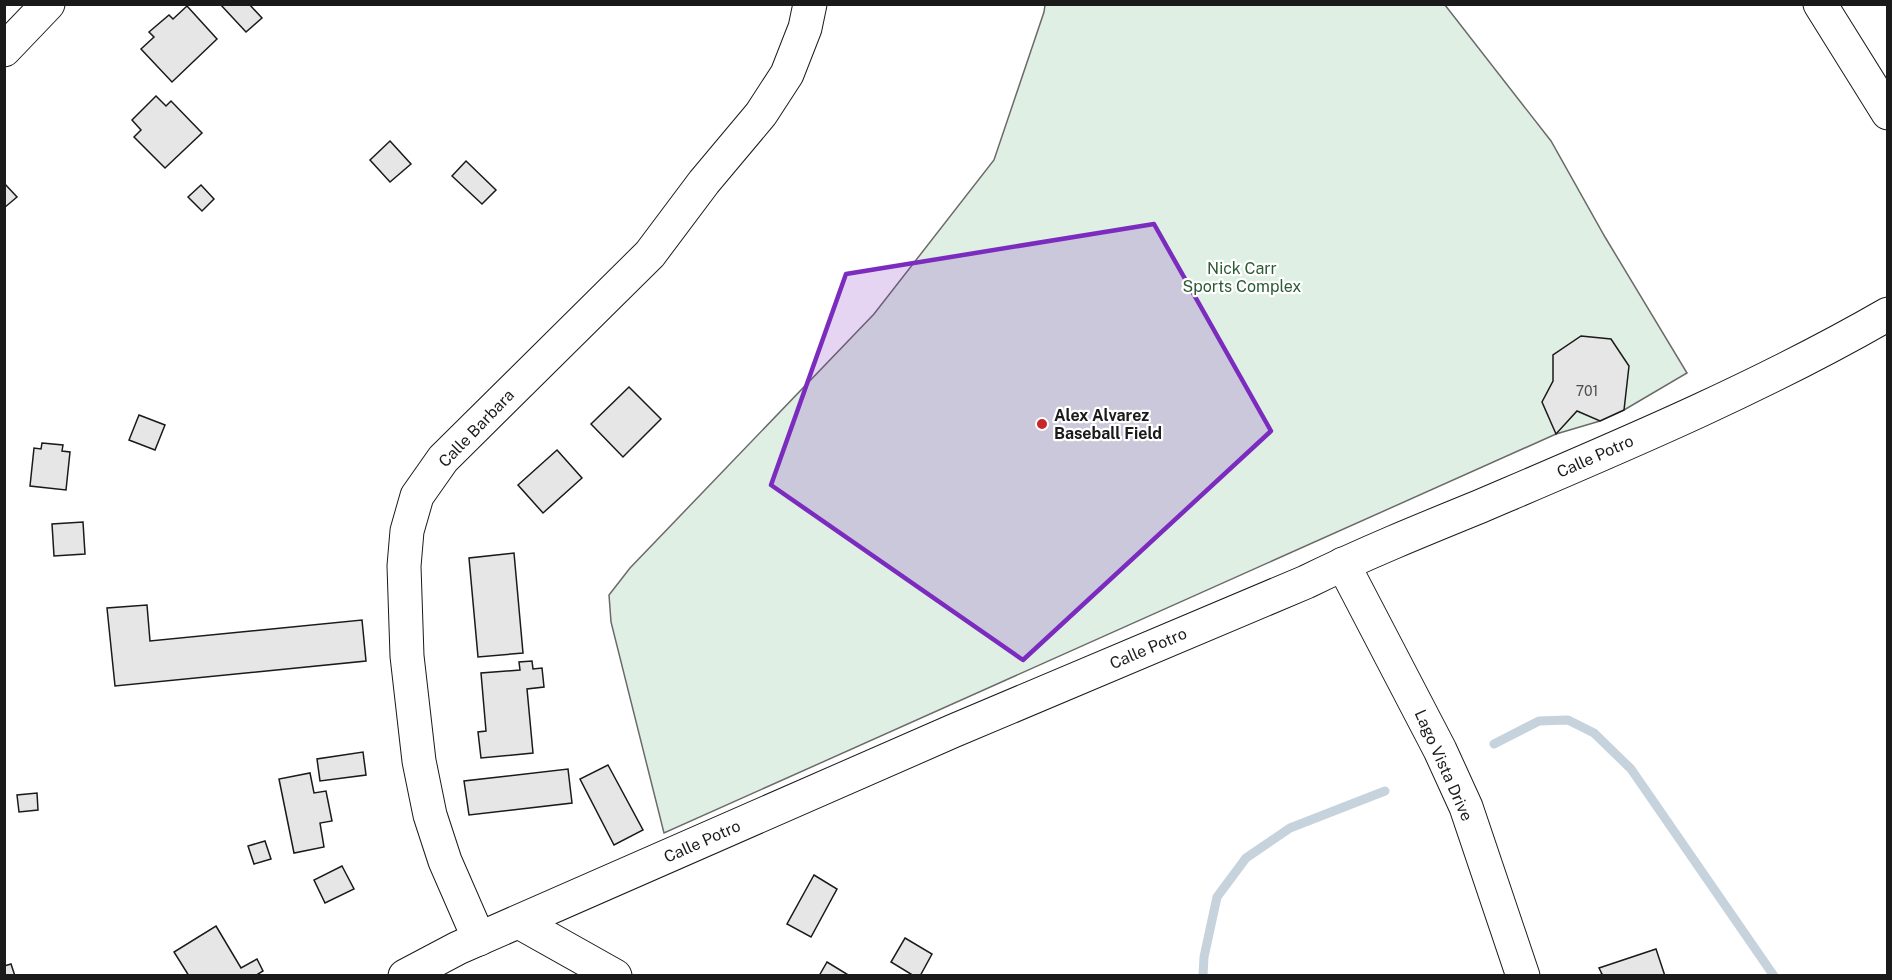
<svg xmlns="http://www.w3.org/2000/svg" width="1892" height="980" font-family="'Public Sans',sans-serif">
<rect width="100%" height="100%" fill="#fff"/>
<!-- green -->
<path fill="#e0efe3" stroke="#6a6a6a" stroke-width="1.5" d="M1045 5H1445L1551 141 1605 237 1687 373 1624 410 1600 421 1556 434 664 833 611 622 609 595 630 568 874 314 994 160 1044 12Z"/>
<g fill="none" stroke-linecap="round" stroke-linejoin="round">
<!-- stream -->
<g stroke="#c6d2dc" stroke-width="9">
<path d="M1494 744 1539 721 1568 720 1594 733 1631 769 1774 976"/>
<path d="M1203 976 1204 957 1217 897 1246 858 1290 828 1385 791"/>
</g>
</g>
<!-- building -->
<g fill="#e6e6e6" stroke="#1a1a1a" stroke-width="1.5">
<path d="M220 4H249L262 18 246 32Z"/>
<path d="M187 6 217 39 172 82 141 49 154 37 149 32 169 15 173 19Z"/>
<path d="M156 96 166 106 171 101 202 133 165 168 134 137 141 130 132 120Z"/>
<path d="M390 141 411 164 390 182 370 160Z"/>
<path d="M466 161 496 190 482 204 452 176Z"/>
<path d="M4 183 17 197 4 208Z"/>
<path d="M201 185 214 199 202 211 188 197Z"/>
<path d="M1581 336 1611 339 1629 366 1624 410 1600 421 1577 411 1556 434 1542 402 1553 381V355Z"/>
<path d="M629 387 661 419 623 457 591 424Z"/>
<path d="M139 415 165 425 155 450 129 440Z"/>
<path d="M42 443 63 445 62 451 70 452 66 490 30 486 34 448 41 449Z"/>
<path d="M557 450 582 478 543 513 518 485Z"/>
<path d="M83 522 85 554 54 556 52 524Z"/>
<path d="M514 553 523 653 478 657 469 558Z"/>
<path d="M147 605 150 641 362 620 366 661 115 686 107 608Z"/>
<path d="M532 661 533 669 542 668 544 687 527 689 533 753 481 758 478 732 486 731 481 673 520 670 519 662Z"/>
<path d="M363 752 366 775 320 781 317 759Z"/>
<path d="M608 765 643 830 614 845 580 779Z"/>
<path d="M568 769 572 803 469 815 464 781Z"/>
<path d="M310 773 314 793 326 791 332 821 320 823 324 847 294 853 279 779Z"/>
<path d="M37 793 38 810 19 812 17 795Z"/>
<path d="M265 841 271 859 254 864 248 846Z"/>
<path d="M342 866 354 889 325 903 314 880Z"/>
<path d="M814 875 837 889 811 937 787 924Z"/>
<path d="M216 926 241 968 257 959 263 971 255 976H189L174 952Z"/>
<path d="M905 938 932 954 920 976H914L891 962Z"/>
<path d="M1656 949 1665 976H1596L1602 974 1599 968Z"/>
<path d="M827 962 850 976H819Z"/>
<path d="M11 964 15 976H4V966Z"/>
</g>
<g fill="none" stroke-linecap="round" stroke-linejoin="round">
<defs>
<g id="minor">
<path d="M1820 4 1888 113"/>
<path d="M4 50 48 4"/>
<path d="M1343 564 1440 750 1466 807 1523 976"/>
<path d="M519 922 615 976"/>
<path d="M479 939 445 861 430 815 419 761 407 656 404 566 407 531 417 496 443 459 650 254 704 182 761 114 787 74 805 28 810 4"/>
<path d="M405 976 458 948 953 731 1306 582C1363 554 1422 530 1481 506 1619 447 1758 389 1888 314"/>
</g>
</defs>
<!-- minor casing -->
<use href="#minor" stroke="#1a1a1a" stroke-width="35"/>
<!-- minor -->
<use href="#minor" stroke="#fff" stroke-width="33"/>
</g>
<!-- marked area -->
<path fill="#7b2cbf" fill-opacity="0.2" stroke="#7b2cbf" stroke-width="4.5" stroke-linejoin="round" d="M1154 224 1271 431 1023 660 771 485 846 274Z"/>
<!-- markers -->
<circle fill="#c62828" stroke="#fff" stroke-width="2" cx="1042" cy="424" r="6"/>
<g text-anchor="middle" stroke-width="4.5" stroke-linejoin="round" paint-order="stroke">
<!-- number labels -->
<g font-size="14" fill="#4d4d4d">
<text x="1587" y="396">701</text>
</g>
<!-- park labels -->
<g font-size="16" fill="#2b5a34" stroke="#fff">
<text x="1242" y="274">Nick Carr<tspan x="1242" dy="18">Sports Complex</tspan></text>
</g>
<!-- poi labels -->
<g font-size="16" font-weight="bold" fill="#1a1a1a" stroke="#fff" text-anchor="start">
<text x="1054" y="421">Alex Alvarez<tspan x="1054" dy="18">Baseball Field</tspan></text>
</g>
<!-- street labels -->
<g font-size="16" fill="#1a1a1a" stroke="#fff">
<text transform="translate(476 428) rotate(-46)" y="6">Calle Barbara</text>
<text transform="translate(1595 456) rotate(-24)" y="6">Calle Potro</text>
<text transform="translate(1148 648) rotate(-23)" y="6">Calle Potro</text>
<text transform="translate(1444 765) rotate(66)" y="6">Lago Vista Drive</text>
<text transform="translate(702 841) rotate(-24)" y="6">Calle Potro</text>
</g>
</g>
<!-- border -->
<rect width="1892" height="980" fill="none" stroke="#1a1a1a" stroke-width="12"/>
</svg>
